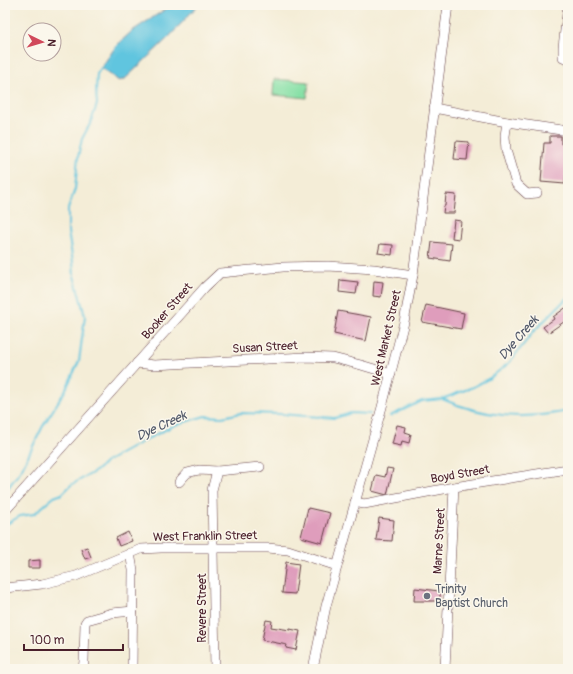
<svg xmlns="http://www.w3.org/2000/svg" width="573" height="674" font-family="Pangolin,sans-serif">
<rect width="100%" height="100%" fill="#fbf7ec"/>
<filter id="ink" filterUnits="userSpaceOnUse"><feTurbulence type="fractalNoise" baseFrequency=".025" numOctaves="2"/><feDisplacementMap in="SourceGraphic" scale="8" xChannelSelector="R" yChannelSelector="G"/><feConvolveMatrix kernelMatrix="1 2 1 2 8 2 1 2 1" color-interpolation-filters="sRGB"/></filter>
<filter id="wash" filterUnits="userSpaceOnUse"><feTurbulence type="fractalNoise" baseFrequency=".012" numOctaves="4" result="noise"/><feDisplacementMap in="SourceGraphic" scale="16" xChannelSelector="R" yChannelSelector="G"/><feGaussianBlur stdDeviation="0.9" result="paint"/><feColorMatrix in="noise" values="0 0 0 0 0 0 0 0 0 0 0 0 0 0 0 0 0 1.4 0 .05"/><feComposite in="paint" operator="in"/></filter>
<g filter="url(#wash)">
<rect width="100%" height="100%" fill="#f4edd7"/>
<!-- green -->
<path fill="#86e0a6" stroke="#688068" d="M274 79 309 82 307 98 273 95Z"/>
<!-- water -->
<path fill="#61c5df" stroke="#567285" d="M172 5H198L169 37 125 79 119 81 101 68 116 46 132 31Z"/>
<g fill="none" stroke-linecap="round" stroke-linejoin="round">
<!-- stream -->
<g stroke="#61c5df" stroke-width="2">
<path d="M442 399C484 417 523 420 568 411"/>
<path d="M390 416 422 401 442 399 473 387 490 378 509 363 534 331 568 297"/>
<path d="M5 492 21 470 43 426 65 391 79 361 85 316 74 276 73 262 68 232V209L75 189 78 157 82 139 91 122 97 104 96 92 97 74 101 68"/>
<path d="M5 525 20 516 34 514 54 497 62 494 71 485 96 471 106 462 149 438 175 425 205 416 222 417 241 413 280 414 335 418 351 413 370 414"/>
</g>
</g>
<g id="blocks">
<!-- building -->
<g fill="#df9dbc">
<path d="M550 136H561V144H567L565 184 541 182 544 143H550Z"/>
<path d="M456 141 469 142 467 160 454 159Z"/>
<path d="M446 194 456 195 454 213H443L444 206H445Z"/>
<path d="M454 220 461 221 459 239 452 238Z"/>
<path d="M432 242 452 244 450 261 430 258Z"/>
<path d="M380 244 393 245 392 255 378 253Z"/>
<path d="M340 280 358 282 356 294 339 292Z"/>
<path d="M374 281 383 282 381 297 373 296Z"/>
<path d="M426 305 464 313 461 329 422 322Z"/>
<path d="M568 306V319L548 333 543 327 554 319 553 317Z"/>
<path d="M338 311 371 317 366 341 334 334Z"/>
<path d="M397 425 406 427 405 432 411 434 409 443 402 441 401 446 392 444Z"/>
<path d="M387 468 393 469 387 495 372 491 376 475 385 477Z"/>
<path d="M308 508 330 513 322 543 301 537Z"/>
<path d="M379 518 394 520 392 541 376 540Z"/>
<path d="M128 532 132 541 119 546 116 538Z"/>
<path d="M87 547 91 557 85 559 81 549Z"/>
<path d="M40 560V568H28V561Z"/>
<path d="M286 562 299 564 295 594 282 593Z"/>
<path d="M415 588 439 591V593H440V599H439V601H414Z"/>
<path d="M266 620 272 621 271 627 290 630V629L300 631 296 650 286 648 287 645 262 640Z"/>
</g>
</g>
</g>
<g filter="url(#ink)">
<use href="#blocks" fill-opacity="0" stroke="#643e45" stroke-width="1"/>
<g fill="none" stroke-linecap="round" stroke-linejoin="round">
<defs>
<g id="minor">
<path d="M568 5 563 47V57L568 59"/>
<path d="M434 108 507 122 568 131"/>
<path d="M507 122 505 136 506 150 516 184 527 194 537 193"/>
<path d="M137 363 154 365 305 357 333 358 361 365 391 374"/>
<path d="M179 482 187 473 199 470 217 471 260 467"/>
<path d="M355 502 364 504 454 487 568 469"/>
<path d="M5 511 205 287 220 273 283 267 328 266 374 269 413 275"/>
<path d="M130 553 133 570 132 669"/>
<path d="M5 588 42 584 76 576 141 549 161 548H268L288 550 337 566"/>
<path d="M83 669 84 661 85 623 87 620 112 613 133 611"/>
<path d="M215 669 212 490 217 471"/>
<path d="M313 669 326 606 382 407 404 322 413 275 448 5"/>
<path d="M445 669 454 487"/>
</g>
</defs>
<!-- minor casing -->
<use href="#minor" stroke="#643e45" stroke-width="10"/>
<!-- minor -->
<use href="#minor" stroke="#fff" stroke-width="9"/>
</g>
</g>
<!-- markers -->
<circle fill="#6b7280" stroke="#fbf7ec" stroke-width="1.5" cx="427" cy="596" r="4"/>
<g text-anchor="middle" stroke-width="3" stroke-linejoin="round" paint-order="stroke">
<!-- street labels -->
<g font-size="12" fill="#4a1f2b" stroke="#fbf7ec">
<text transform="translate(167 311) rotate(-49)" y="4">Booker Street</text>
<text transform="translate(386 338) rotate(-77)" y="4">West Market Street</text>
<text transform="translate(265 347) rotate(-3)" y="4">Susan Street</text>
<text transform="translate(460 474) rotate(-10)" y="4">Boyd Street</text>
<text transform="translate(205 536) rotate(-1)" y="4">West Franklin Street</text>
<text transform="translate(439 541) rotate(-87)" y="4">Marne Street</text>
<text transform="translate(202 608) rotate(-90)" y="4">Revere Street</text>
</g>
<!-- worship labels -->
<g font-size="12" fill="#5b616d" stroke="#fbf7ec" text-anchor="start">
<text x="435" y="593">Trinity<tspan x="435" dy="14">Baptist Church</tspan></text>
</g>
<!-- water labels -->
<g font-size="13" font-style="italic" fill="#52596a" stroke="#fbf7ec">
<text transform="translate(518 337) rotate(-49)" y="5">Dye Creek</text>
<text transform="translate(161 425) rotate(-25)" y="5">Dye Creek</text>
</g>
</g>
<!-- margin -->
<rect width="573" height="674" fill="none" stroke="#fbf7ec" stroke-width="20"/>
<!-- north arrow -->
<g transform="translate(42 42) rotate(95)"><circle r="19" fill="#fbf7ec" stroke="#b4a19f"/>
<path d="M0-3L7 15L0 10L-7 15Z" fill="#d1495b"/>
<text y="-6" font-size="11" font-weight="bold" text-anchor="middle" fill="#4a1f2b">N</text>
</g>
<!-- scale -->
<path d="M24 644v6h99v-6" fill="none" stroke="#4a1f2b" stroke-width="2"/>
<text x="30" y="644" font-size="12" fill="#4a1f2b" stroke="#fbf7ec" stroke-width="3" paint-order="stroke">100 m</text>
</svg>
